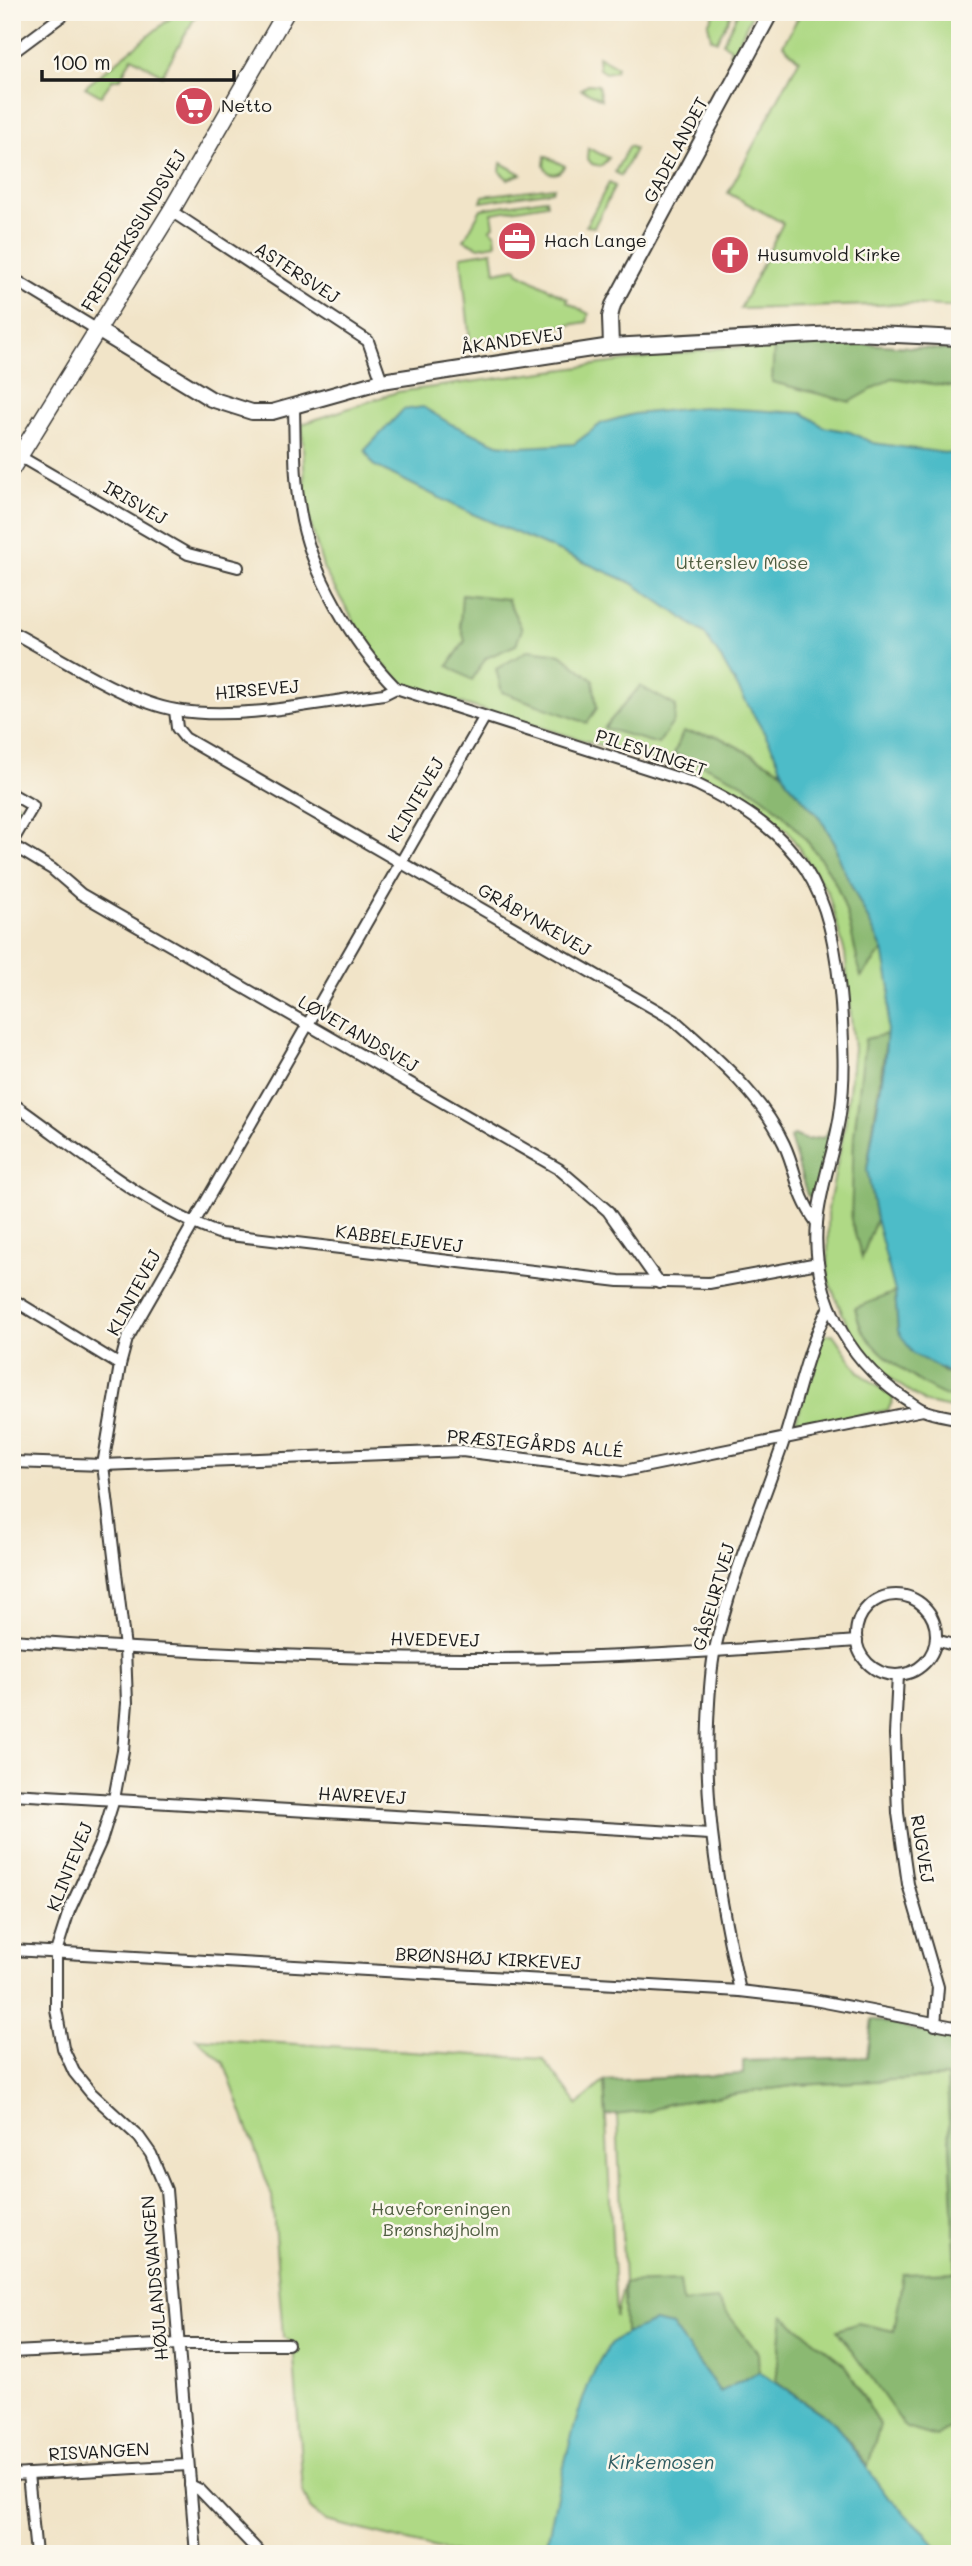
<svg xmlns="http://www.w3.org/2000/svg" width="972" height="2566" font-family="Mali,sans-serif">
<rect width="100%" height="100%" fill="#fbf7ec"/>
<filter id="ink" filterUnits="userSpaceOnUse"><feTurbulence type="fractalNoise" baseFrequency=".0143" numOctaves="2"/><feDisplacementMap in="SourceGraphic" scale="14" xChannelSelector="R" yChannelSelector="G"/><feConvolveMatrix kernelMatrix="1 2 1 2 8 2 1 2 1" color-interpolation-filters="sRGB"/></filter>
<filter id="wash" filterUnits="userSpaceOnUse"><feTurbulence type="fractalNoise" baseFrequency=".00686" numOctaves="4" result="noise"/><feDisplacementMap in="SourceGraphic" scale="28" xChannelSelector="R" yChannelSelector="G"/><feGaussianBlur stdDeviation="1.57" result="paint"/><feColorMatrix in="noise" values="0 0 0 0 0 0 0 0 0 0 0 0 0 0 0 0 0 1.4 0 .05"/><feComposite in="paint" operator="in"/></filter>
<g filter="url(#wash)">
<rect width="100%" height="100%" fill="#f1e4c8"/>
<!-- green -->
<g fill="#afd985" stroke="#667a50" stroke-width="2">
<path d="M178 12H198L162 75 132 57 120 79H113L101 96 85 87Z"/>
<path d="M715 12H732L717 41 711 38 708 24Z"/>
<path d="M738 12H753L732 56 729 54 731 48 723 43Z"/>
<path d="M801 12H960V307L908 304 740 309 783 223 728 193 799 60 783 45Z"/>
<path d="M598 56 617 67 615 71 605 73 599 69Z"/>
<path d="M588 84 598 85 601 99 581 89Z"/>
<path d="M629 146 635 149 621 176 615 172Z"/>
<path d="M588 148 609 158 601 166 592 164 587 158Z"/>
<path d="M545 156 565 166C561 172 555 176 548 172L544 166Z"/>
<path d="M501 163 521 174 508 179 500 172Z"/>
<path d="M609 183 615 186 594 227 586 226Z"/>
<path d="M554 187 552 191 481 202 483 196Z"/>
<path d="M546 199 547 204 492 213 494 226 490 229 495 233 496 244 479 247 464 240 481 209Z"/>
<path d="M492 251 495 272 517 268 518 272 568 299 567 302 589 314 587 322 470 341 461 256Z"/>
<path d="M855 343 960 351V1410L927 1403 892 1380 856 1345 828 1280V1209L845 1125 854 1049 845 953 828 893 787 830 733 794 675 768 407 687 375 657 324 570 306 509 302 424 397 392 720 348Z"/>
<path d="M12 800 26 808 12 831Z"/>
<path d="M833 1334 860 1373 894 1398 888 1410 793 1429 823 1335Z"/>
<path d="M196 2038 543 2059 578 2105 604 2081 616 2317 624 2283 617 2114 650 2111 667 2104 799 2085 947 2077 956 2272H960V2554H461L326 2521 312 2510 303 2493 293 2343 283 2337 272 2196 224 2063Z"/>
</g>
<!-- forest -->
<g fill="#8bb972" stroke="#546a47" stroke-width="2">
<path d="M856 343 960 351V388L892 378 850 402 772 382 774 346Z"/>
<path d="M462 594 507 599 522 629 516 645 486 658 472 680 448 666 465 641 460 624Z"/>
<path d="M529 650 561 654 593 680 597 708 587 723 502 692 496 669Z"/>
<path d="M640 686 676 706 674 721 658 744 604 728Z"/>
<path d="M683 732 717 736 783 771 787 781 820 818 835 843 839 860 883 950 861 977C854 948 850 917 838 889 825 859 784 810 756 792 731 775 702 765 674 754Z"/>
<path d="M887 1034 867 1168 876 1219 862 1258 851 1220 854 1136 865 1039Z"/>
<path d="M832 1124 818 1195 813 1198 807 1195 790 1138 794 1135 806 1140 825 1137Z"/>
<path d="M895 1292 898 1331 944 1373 960 1379V1400C931 1395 878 1355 862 1330 859 1324 857 1315 855 1308Z"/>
<path d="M872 2019 960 2041V2421L936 2437 906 2428 837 2330 858 2323 894 2331 903 2274 956 2272 947 2077 799 2085 667 2104 650 2111 606 2116 604 2081 743 2074V2061L867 2057Z"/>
<path d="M680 2281 683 2303 717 2300 758 2353 759 2372 720 2392 672 2326 654 2322 625 2335 624 2283Z"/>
<path d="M783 2315 844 2364 880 2425 868 2466 834 2422 776 2382Z"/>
</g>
<!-- water -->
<g fill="#4ebcc8" stroke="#356c72" stroke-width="2">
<path d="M423 407 451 424 498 444 522 447 574 444 602 423 634 414 702 407 803 413 824 427 850 432 873 443 960 455V1379L913 1354 898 1331 895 1292 876 1219 867 1169 884 1067 890 988 883 950 839 860 835 843 820 818 787 781 770 743 720 657 704 633 632 583 468 512 373 465 365 450 403 410Z"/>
<path d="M654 2322 672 2326 720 2392 759 2372 834 2422 887 2496 926 2533 941 2554H545C554 2507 580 2377 611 2344 621 2333 641 2328 654 2322Z"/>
</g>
</g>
<g filter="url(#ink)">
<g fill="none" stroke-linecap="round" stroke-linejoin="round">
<defs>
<g id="minor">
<path d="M12 53 67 12"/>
<path d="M171 211 368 341 382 381"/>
<path d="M12 278 96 329"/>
<path d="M294 408C295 442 294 477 300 510 309 570 354 646 396 688L696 784C804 837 831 884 841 1003 843 1040 846 1076 840 1114 835 1150 820 1186 817 1223 811 1291 846 1358 901 1396 908 1400 916 1407 923 1410 935 1415 948 1416 960 1419"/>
<path d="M12 452 188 554 238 567"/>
<path d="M12 632C58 656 126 702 176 710 240 721 319 702 384 694L396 688"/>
<path d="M175 710 177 728 185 738 674 1020C713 1054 762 1096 784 1144 798 1174 795 1193 817 1223"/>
<path d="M12 794 33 806 12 842"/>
<path d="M12 845 52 869 81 894 559 1169 608 1211 659 1283"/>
<path d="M12 1103C79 1150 144 1207 221 1234L619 1281 709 1283 818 1263"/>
<path d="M12 1299 120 1365"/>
<path d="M12 1462 103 1465 462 1451 624 1471 923 1410"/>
<circle cx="896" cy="1635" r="40"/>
<path d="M12 1640C161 1651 311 1658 461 1659 593 1660 725 1651 857 1641"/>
<path d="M936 1640 960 1647"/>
<path d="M898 1675 895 1734 898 1813 908 1884 938 1987 935 2025"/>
<path d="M12 1794 710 1834"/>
<path d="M12 1950 740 1991 809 1999 960 2028"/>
<path d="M740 1991C720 1901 704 1815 708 1723 709 1699 710 1672 715 1649 730 1582 757 1517 780 1452 797 1404 805 1352 829 1307"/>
<path d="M12 2352 179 2344H288"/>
<path d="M28 2474 36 2554"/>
<path d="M12 2475 188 2465"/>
<path d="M190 2485 200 2490 261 2554"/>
<path d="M196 2554 166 2190 151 2154 139 2137 91 2093 74 2072 63 2048 56 2009V1952L69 1911 101 1841 114 1799 123 1751 127 1703 125 1648 103 1465 120 1365 127 1339 484 718"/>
</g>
<g id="tertiary">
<path d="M96 329 211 399 252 412H272L382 381 611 346 854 333 960 338"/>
<path d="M611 346 610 317 613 305 771 12"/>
</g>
<path id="secondary" d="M12 468 171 211 286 12"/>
</defs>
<!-- minor casing -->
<use href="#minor" stroke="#3c3a36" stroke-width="14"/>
<!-- tertiary casing -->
<use href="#tertiary" stroke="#3c3a36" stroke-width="18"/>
<!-- secondary casing -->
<use href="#secondary" stroke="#3c3a36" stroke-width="19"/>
<!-- minor -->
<use href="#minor" stroke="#fff" stroke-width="10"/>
<!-- tertiary -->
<use href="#tertiary" stroke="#fff" stroke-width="14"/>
<!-- secondary -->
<use href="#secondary" stroke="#fff" stroke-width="16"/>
</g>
</g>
<!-- icons -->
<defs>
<symbol id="supermarket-disc" viewBox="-11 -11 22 22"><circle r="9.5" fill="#d1495b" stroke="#fbf7ec"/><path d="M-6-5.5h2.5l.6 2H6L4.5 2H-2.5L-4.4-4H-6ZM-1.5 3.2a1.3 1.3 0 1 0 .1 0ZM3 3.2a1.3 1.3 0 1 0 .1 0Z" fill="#fff"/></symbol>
<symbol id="office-disc" viewBox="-11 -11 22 22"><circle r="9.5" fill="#d1495b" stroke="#fbf7ec"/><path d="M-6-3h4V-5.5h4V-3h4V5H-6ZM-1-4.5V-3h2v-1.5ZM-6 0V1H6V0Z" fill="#fff"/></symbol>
<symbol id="church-disc" viewBox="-11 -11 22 22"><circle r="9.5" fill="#d1495b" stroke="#fbf7ec"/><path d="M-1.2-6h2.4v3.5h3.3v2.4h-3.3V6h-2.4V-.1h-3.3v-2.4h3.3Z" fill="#fff"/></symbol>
</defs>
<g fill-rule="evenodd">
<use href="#supermarket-disc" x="172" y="84" width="44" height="44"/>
<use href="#office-disc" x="495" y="219" width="44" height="44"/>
<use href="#church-disc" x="708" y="233" width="44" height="44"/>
</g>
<g text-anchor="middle" stroke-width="5" stroke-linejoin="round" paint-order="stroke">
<!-- poi labels -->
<g font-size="18" fill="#1c1c1c" stroke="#fbf7ec" text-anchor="start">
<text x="221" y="112">Netto</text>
<text x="544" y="247">Hach Lange</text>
<text x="757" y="261">Husumvold Kirke</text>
</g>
<!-- street labels -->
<g font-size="18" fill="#1c1c1c" stroke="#fbf7ec">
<text transform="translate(676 150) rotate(-62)" y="6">GADELANDET</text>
<text transform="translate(134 231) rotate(-59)" y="6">FREDERIKSSUNDSVEJ</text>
<text transform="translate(297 273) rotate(33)" y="6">ASTERSVEJ</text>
<text transform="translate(512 341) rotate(-8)" y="6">ÅKANDEVEJ</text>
<text transform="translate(135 503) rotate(30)" y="6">IRISVEJ</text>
<text transform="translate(257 690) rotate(-5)" y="6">HIRSEVEJ</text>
<text transform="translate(651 753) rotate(18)" y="6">PILESVINGET</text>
<text transform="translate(416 800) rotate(-60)" y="6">KLINTEVEJ</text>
<text transform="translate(534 920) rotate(30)" y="6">GRÅBYNKEVEJ</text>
<text transform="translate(358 1034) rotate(30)" y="6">LØVETANDSVEJ</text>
<text transform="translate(399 1239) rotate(7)" y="6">KABBELEJEVEJ</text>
<text transform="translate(134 1293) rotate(-62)" y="6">KLINTEVEJ</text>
<text transform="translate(535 1444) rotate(5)" y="6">PRÆSTEGÅRDS ALLÉ</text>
<text transform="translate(714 1597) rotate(-74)" y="6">GÅSEURTVEJ</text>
<text transform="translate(435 1640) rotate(1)" y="6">HVEDEVEJ</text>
<text transform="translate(362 1796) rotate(3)" y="6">HAVREVEJ</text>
<text transform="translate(922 1849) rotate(81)" y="6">RUGVEJ</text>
<text transform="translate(70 1867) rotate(-68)" y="6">KLINTEVEJ</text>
<text transform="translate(488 1959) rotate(3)" y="6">BRØNSHØJ KIRKEVEJ</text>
<text transform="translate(155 2278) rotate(-95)" y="6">HØJLANDSVANGEN</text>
<text transform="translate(99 2452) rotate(-3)" y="6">RISVANGEN</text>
</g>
<!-- park labels -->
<g font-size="18" fill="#4f5e41" stroke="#fbf7ec">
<text x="742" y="569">Utterslev Mose</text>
<text x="441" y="2215">Haveforeningen<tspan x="441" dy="21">Brønshøjholm</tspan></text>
</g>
<!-- water labels -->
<g font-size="19" font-style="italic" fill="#305c61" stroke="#fbf7ec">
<text x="661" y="2469">Kirkemosen</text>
</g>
</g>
<!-- margin -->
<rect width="972" height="2566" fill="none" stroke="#fbf7ec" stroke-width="42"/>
<!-- scale -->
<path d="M42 70v10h192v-10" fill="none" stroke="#1c1c1c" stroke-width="3.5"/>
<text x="52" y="70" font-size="21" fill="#1c1c1c" stroke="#fbf7ec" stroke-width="5" paint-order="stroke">100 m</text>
</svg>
